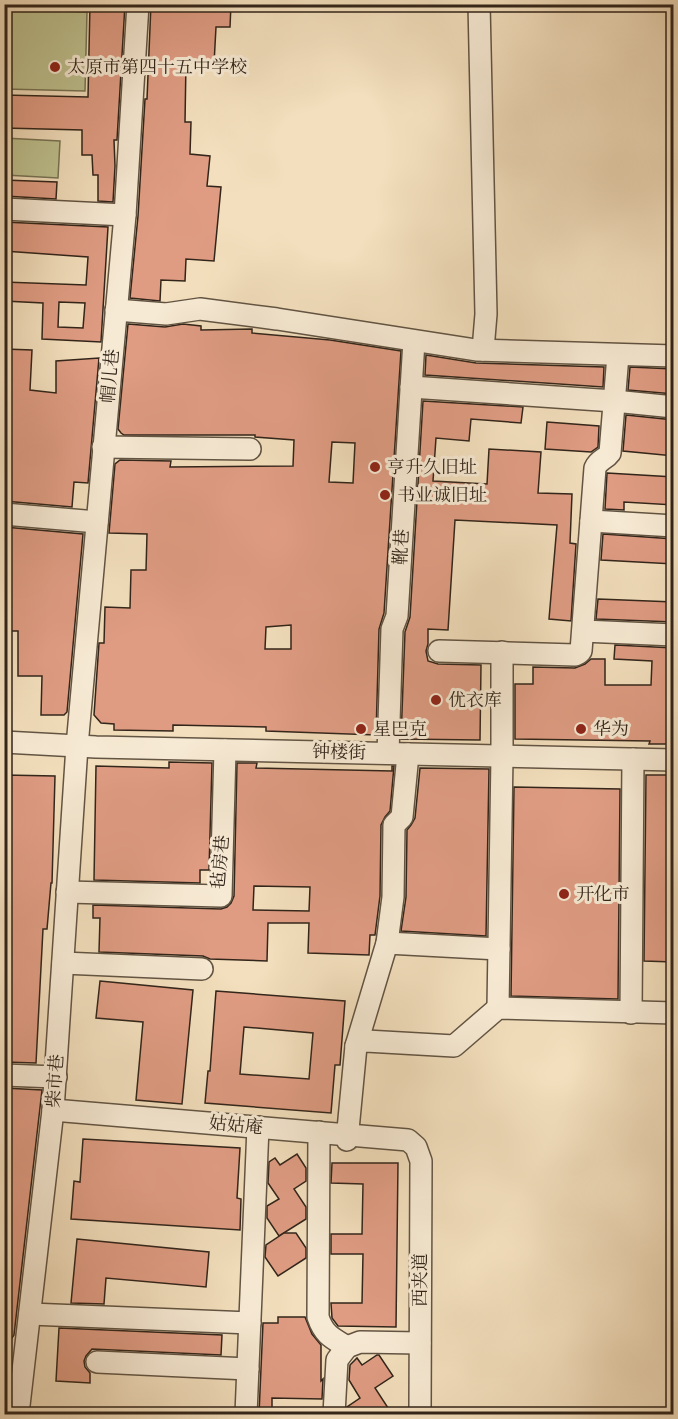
<svg xmlns="http://www.w3.org/2000/svg" width="678" height="1419" font-family="'Libre Caslon Text','Noto Serif SC',serif">
<rect width="100%" height="100%" fill="#f3dfbd"/>
<filter id="stains"><feTurbulence type="fractalNoise" baseFrequency=".00333" numOctaves="4"/><feColorMatrix values="0 0 0 0 .2 0 0 0 0 .09 0 0 0 0 .02 0 0 0 .5 -.17"/></filter>
<radialGradient id="worn" r=".72"><stop offset=".6" stop-color="#630" stop-opacity="0"/><stop offset="1" stop-color="#630" stop-opacity=".3"/></radialGradient>
<!-- green -->
<g fill="#bec18f" stroke="#787354" stroke-width="1.5">
<path d="M5 9 87 12 85 91 5 89Z"/>
<path d="M4 138 60 141 58 178 5 175Z"/>
</g>
<!-- building -->
<g fill="#df9c83" stroke="#32251a" stroke-width="1.5" fill-rule="evenodd">
<path d="M90 4H125L117 140H114L115 166 113 202 98 201V175H93L92 155H82V130L4 128V95L88 97Z"/>
<path d="M151 4H231L230 27H216L214 64 186 62 185 122H191L190 154 210 156 207 186 221 187 214 261 186 259 185 281 161 280 160 301 130 298 138 216 145 99H147Z"/>
<path d="M4 180 57 182 56 199 4 196Z"/>
<path d="M4 222 108 227 101 342 42 339 43 303 4 301V282L86 285 88 257 4 251ZM59 302 85 303 83 328 58 327Z"/>
<path d="M128 324 165 327 183 324 201 326V330L252 329V333L330 340 401 351 384 613 379 629 376 735 266 731V727L173 725V731L114 730V724L101 723 94 715 99 643H104L105 607 130 608 131 570H146L147 534 109 533 115 464 120 460 171 461 170 467 293 466 294 440 255 437V435H124L121 433 118 429ZM332 442 355 443 353 483 329 482ZM291 625V649H265L266 627Z"/>
<path d="M4 349 32 350 30 390 56 393V361L99 358 88 483 74 482 72 507 4 501Z"/>
<path d="M426 355 476 363 604 367 603 387 425 375Z"/>
<path d="M630 367 674 369V394L628 390Z"/>
<path d="M423 401 523 407 521 423 471 419 469 441 436 438 433 481 487 484 489 449 541 452 538 493 572 494 570 543 576 544 571 621 549 619 557 525 455 520 448 630 428 629V644L426 651 428 661 438 664 481 665 480 740 401 739 405 632 410 617Z"/>
<path d="M626 415 674 420V456L623 451Z"/>
<path d="M547 422 599 426 598 447 591 452 545 449Z"/>
<path d="M607 473 674 477V505L624 502V510L605 509Z"/>
<path d="M4 527 83 534 67 712 64 715H41L42 676H18V631H4Z"/>
<path d="M603 534 674 539V564L601 560Z"/>
<path d="M598 599 674 602V622L596 619Z"/>
<path d="M615 645 674 648V744H649L650 741 515 739V684H533V667L575 668 585 664 591 659H605V685H651L652 661 614 659Z"/>
<path d="M169 762 212 763 209 870H200V883L94 880 96 766 169 768Z"/>
<path d="M237 763H257L256 768 392 771V766H394L390 811 385 817 381 825 380 896 375 935H370L369 955 308 953 309 923H268L267 961 210 959 203 956 99 952 100 918H93V905L221 909 227 907 231 903 234 896ZM254 886 310 887 309 911 253 910Z"/>
<path d="M420 768 489 769 486 936 401 931 406 897 407 830 411 825 415 818Z"/>
<path d="M4 775 55 776 52 883H51L47 929H43L36 1063 4 1062Z"/>
<path d="M646 775H674V962L644 961Z"/>
<path d="M514 787 620 789 618 999 511 996Z"/>
<path d="M100 981 193 990 182 1104 136 1100 143 1022 96 1018Z"/>
<path d="M216 991 345 1001 340 1065H335L331 1113 205 1103 208 1071H210ZM244 1027 313 1033 309 1079 240 1074Z"/>
<path d="M4 1088 42 1090 14 1335 4 1350Z"/>
<path d="M83 1139 240 1148 237 1198 241 1199 240 1230 71 1219 74 1181 80 1182Z"/>
<path d="M297 1154 306 1168V1181L294 1189 306 1207V1219L279 1236 267 1218V1206L279 1199 268 1183 269 1162 275 1158 280 1165Z"/>
<path d="M332 1163H398L396 1327 338 1326 332 1318 331 1303H362L363 1254H331V1234H362L363 1184 331 1183Z"/>
<path d="M284 1233H296L306 1248V1258L278 1276 265 1257 266 1245Z"/>
<path d="M77 1239 209 1252 206 1287 106 1278 104 1304 71 1303Z"/>
<path d="M278 1317H305L312 1334 321 1345V1381L323 1379 322 1399 272 1398V1414H259L263 1323H278Z"/>
<path d="M59 1328 222 1335 221 1355 92 1349 86 1356 84 1361 85 1367 90 1373V1383L56 1381Z"/>
<path d="M377 1355H379L393 1376 375 1388 392 1414H347V1407L360 1398 349 1380 350 1365 357 1358 362 1365Z"/>
</g>
<g fill="none" stroke-linecap="round" stroke-linejoin="round">
<defs>
<g id="minor">
<path d="M479 4 486 314 483 350"/>
<path d="M4 209 125 215"/>
<path d="M116 310 166 314 200 309 277 319 476 350 674 356"/>
<path d="M411 387 614 401 674 407"/>
<path d="M103 447 250 449"/>
<path d="M4 514 97 522"/>
<path d="M591 521 674 526"/>
<path d="M583 631 674 635"/>
<path d="M439 651 575 655 579 653 581 651 595 468C599 459 605 460 610 453L618 355"/>
<path d="M4 742 96 747 674 760"/>
<path d="M388 753 392 629 397 616 414 341"/>
<path d="M67 892 221 896 225 750"/>
<path d="M387 943 499 949"/>
<path d="M63 963 202 969"/>
<path d="M498 1008 502 756V652"/>
<path d="M631 1013 633 759"/>
<path d="M356 1046 387 943 393 897 394 825 402 817 408 754"/>
<path d="M4 1075 56 1077"/>
<path d="M53 1110 408 1140 416 1147 421 1161 420 1414"/>
<path d="M319 1132 318 1317C324 1335 332 1338 347 1347"/>
<path d="M347 1140 356 1046 361 1042 366 1041 454 1046 498 1008 674 1013"/>
<path d="M30 1314 250 1323"/>
<path d="M97 1362 248 1369"/>
<path d="M18 1414 53 1110 77 746 125 215 138 4"/>
<path d="M246 1414 258 1127"/>
<path d="M334 1414 337 1360 347 1347 360 1342 420 1343"/>
</g>
</defs>
<!-- minor casing -->
<use href="#minor" stroke="#625443" stroke-width="24"/>
<!-- minor -->
<use href="#minor" stroke="#f7ead4" stroke-width="21"/>
</g>
<!-- markers -->
<g fill="#8f2418" stroke="#f7ead4" stroke-width="2">
<circle cx="55" cy="67" r="6"/>
<circle cx="375" cy="467" r="6"/>
<circle cx="385" cy="495" r="6"/>
<circle cx="436" cy="700" r="6"/>
<circle cx="361" cy="729" r="6"/>
<circle cx="581" cy="729" r="6"/>
<circle cx="564" cy="894" r="6"/>
</g>
<g text-anchor="middle" stroke-width="6" stroke-linejoin="round" paint-order="stroke">
<!-- poi labels -->
<g font-size="18" fill="#32251a" stroke="#f7ead4" text-anchor="start">
<text x="67" y="73">太原市第四十五中学校</text>
<text x="387" y="473">亨升久旧址</text>
<text x="397" y="501">书业诚旧址</text>
<text x="448" y="706">优衣库</text>
<text x="373" y="735">星巴克</text>
<text x="593" y="735">华为</text>
<text x="576" y="900">开化市</text>
</g>
<!-- street labels -->
<g font-size="18" fill="#32251a" stroke="#f7ead4">
<text transform="translate(110 376) rotate(-85)" y="6">帽儿巷</text>
<text transform="translate(401 547) rotate(-87)" y="6">靴巷</text>
<text transform="translate(339 752) rotate(1)" y="6">钟楼街</text>
<text transform="translate(220 862) rotate(-85)" y="6">毡房巷</text>
<text transform="translate(55 1081) rotate(-86)" y="6">柴市巷</text>
<text transform="translate(236 1125) rotate(5)" y="6">姑姑庵</text>
<text transform="translate(420 1280) rotate(-90)" y="6">西夹道</text>
</g>
</g>
<!-- margin -->
<rect width="678" height="1419" fill="none" stroke="#f3dfbd" stroke-width="24"/>
<rect x="6" y="6" width="666" height="1407" fill="none" stroke="#32251a" stroke-width="3"/>
<rect x="12" y="12" width="654" height="1395" fill="none" stroke="#32251a" stroke-width="1.5"/>
<rect width="100%" height="100%" filter="url(#stains)"/>
<rect width="100%" height="100%" fill="url(#worn)"/>
</svg>
